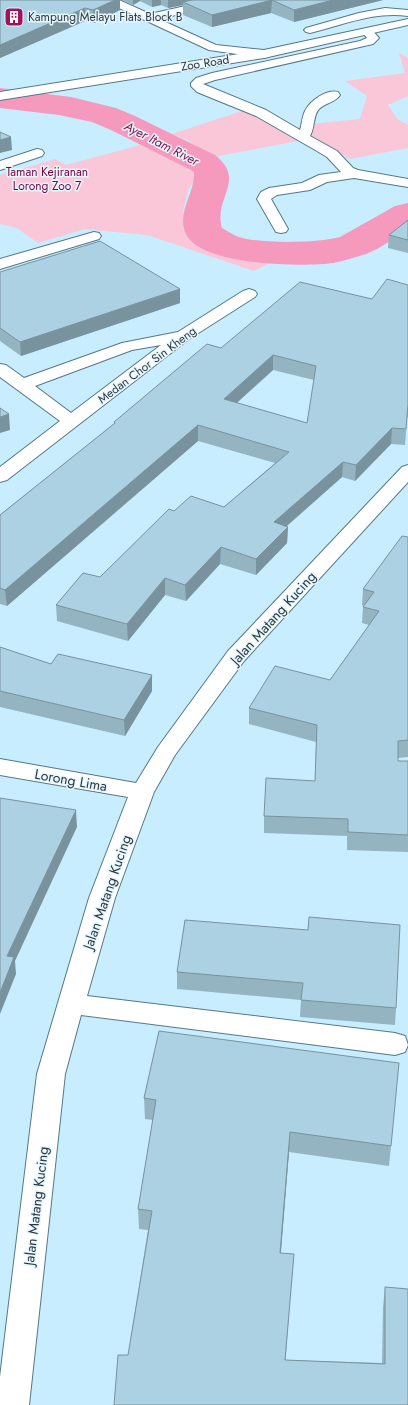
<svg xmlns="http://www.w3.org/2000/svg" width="408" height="1405" font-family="Jost,sans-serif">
<rect width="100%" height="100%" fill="#c7edff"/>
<!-- green -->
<g fill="#f9c7d8">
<path d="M399 53 408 58V96L388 105 397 119 408 125V148L350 159 314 138 213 157 189 141 172 134 245 110 283 129 321 123 360 119 367 96 345 81 405 73Z"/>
<path d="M144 144 194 166 201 171 188 190 183 212C187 219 190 228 195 234 211 254 253 255 277 259L254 271 147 235 85 229 38 243 17 228 0 224V175L55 159 66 165Z"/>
</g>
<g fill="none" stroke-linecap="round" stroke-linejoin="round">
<!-- river -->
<path fill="#f59abd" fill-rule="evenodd" d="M0 88 71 97 116 108 135 116 215 155C247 180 213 198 222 228 228 231 233 235 239 237 260 244 319 243 340 237L395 206 408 203V230C395 237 380 249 366 254 355 257 344 261 333 263 303 267 201 266 186 234 176 212 195 194 194 172L191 170 111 130 92 122 59 115 0 108Z"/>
<defs>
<g id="minor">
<path d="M104 0H119L150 14 212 0H232L230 2 159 19 216 45 264 50 268 51 270 54 268 57 264 58 209 50 106 2Z"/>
<path d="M385 8 408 10V16C374 11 343 25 310 33L306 32 304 30 306 28 359 13Z"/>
<path d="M368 29 372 30 379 38 373 44 215 80 203 84 266 110 300 130C302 124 302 117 305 111 310 101 326 89 338 92L340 95C336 102 325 103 319 109 313 115 315 128 310 136L337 151 353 168 358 170 408 179V187L354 178 327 182 310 190 277 195 271 199 288 229 286 232 281 233 276 232 257 199 261 192 269 188 302 183 319 175 341 172 327 157 317 151 256 116 197 92 191 86V83L196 78 212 73 360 41 367 38 362 32 364 30Z"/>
<path d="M37 149 42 150 44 153 42 156 0 170V161Z"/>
<path d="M94 232 99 233 101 236 99 239 0 269V259Z"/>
<path d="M249 289 255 291 257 294 255 297 189 339 7 480 0 482V467L60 421 0 377V364L6 365 24 378 122 343 178 332 243 291ZM161 345 71 413 35 386 132 350Z"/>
<path d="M408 465V482L244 661 175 755 154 792 115 898 87 996 395 1033 405 1036 408 1045 405 1052 395 1055 81 1015 65 1074 29 1405H0V1377L37 1074 89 898 128 797 0 775V759L136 783 158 747 228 651 402 467Z"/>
</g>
<path id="major" d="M408 19V25L264 58 0 100V92L264 50Z"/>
</defs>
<!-- minor casing -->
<use href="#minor" stroke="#557887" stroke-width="2"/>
<!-- major casing -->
<use href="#major" stroke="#557887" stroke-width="2"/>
<!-- minor -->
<use href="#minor" fill="#fff" fill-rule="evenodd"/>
<!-- major -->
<use href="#major" fill="#fff" fill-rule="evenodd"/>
</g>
<!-- wall -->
<g fill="#94b4c2" fill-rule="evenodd">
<path d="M0 0 120 10 94 23 85 21 0 58Z"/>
<path d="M122 0H383L294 22 271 13 212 27 183 15V5L168 8 161 5 152 7 140 1 133 5Z"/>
<path d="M408 220V253L388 248 389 235Z"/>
<path d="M0 272 180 303 21 356 0 341Z"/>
<path d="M408 285V417L407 418 405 445 391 444 355 481 342 477 287 526 288 527 287 543 256 575 220 564 186 601 165 595 128 641 57 621 56 605 100 577 174 511 224 507 275 463 198 441 7 606 0 604V515L114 424V422L221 348 372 299ZM273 370 314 380 307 423 237 403Z"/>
<path d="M408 537V757L398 758V761H408V852L347 850V836L264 833V816L315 781 316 742 249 724V708L330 680 369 625 362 623 363 607 364 606 362 605 363 589Z"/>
<path d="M0 647 51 664 152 691 125 736 0 707Z"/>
<path d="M185 920 396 1008 395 1025 300 1017 301 1000 177 989V972Z"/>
<path d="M159 1031 391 1146 389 1166 289 1152 281 1253 292 1274 285 1360 382 1363 383 1307 385 1287 408 1405 128 1355 148 1230 139 1229 138 1209 153 1120 145 1119 144 1098Z"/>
</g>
<!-- shaded-wall -->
<g fill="#78929e">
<path d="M115 0H120V10L94 23 93 10Z"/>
<path d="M133 0H140V1L133 5Z"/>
<path d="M152 0H161V5L152 7Z"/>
<path d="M168 0H205L183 2V5L168 8Z"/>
<path d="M272 0 271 13 212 27V15Z"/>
<path d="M333 0H383L294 22V10Z"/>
<path d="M85 8V21L0 58V45Z"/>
<path d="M11 137 12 150 0 153V140Z"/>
<path d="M180 289V303L21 356 20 342Z"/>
<path d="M273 355V370L224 414V399Z"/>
<path d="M9 414 10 430 0 433V417Z"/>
<path d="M198 425V441L7 606 5 590Z"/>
<path d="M392 428 391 444 355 481 356 465Z"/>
<path d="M343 462 342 477 273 538 274 522Z"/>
<path d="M288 527 287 543 256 575V559Z"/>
<path d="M221 547 220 564 186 601 185 585Z"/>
<path d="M165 578V595L128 641 127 624Z"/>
<path d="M152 675V691L125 736 124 720Z"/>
<path d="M76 810 77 827 15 961 16 974 0 1014V993L7 956Z"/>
<path d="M290 1132 289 1152 279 1272 280 1253Z"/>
<path d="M294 1254 292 1274 284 1380 285 1360Z"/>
</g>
<!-- building -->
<g fill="#acd1e2" stroke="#78929e" fill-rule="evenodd">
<path d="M0 0H115L93 10 85 8 0 45Z"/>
<path d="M192 0H333L294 10 272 0 212 15 183 2Z"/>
<path d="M0 132 11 137 0 140Z"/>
<path d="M408 220V240L389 235Z"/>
<path d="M100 241 180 289 20 342 0 328V272Z"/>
<path d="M387 279 408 285V404L406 429 392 428 356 465 343 462 274 522 288 527 256 559 221 547 185 585 165 578 127 624 56 605 83 573 100 577 169 509 174 511 191 496 224 507 289 452 198 425 5 590 0 588V515L115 423 114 422 207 344 221 348 300 282 372 299ZM273 355 316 366 307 423 224 399Z"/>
<path d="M0 408 9 414 0 417Z"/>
<path d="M402 536 408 537V740L398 741V761H408V835L348 832V819L264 816 266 778 315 781 317 725 249 708 275 666 330 680 379 611 363 607 374 592 363 589Z"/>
<path d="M0 647 51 664 58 654 152 675 124 720 0 691Z"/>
<path d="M0 798 76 810 7 956 14 957 0 993Z"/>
<path d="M309 917 400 925 396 1008 301 1000 303 983 177 972 185 920 308 930Z"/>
<path d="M159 1031 399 1063 391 1146 290 1132 280 1253 294 1254 285 1360 385 1364V1287L408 1289V1405H114L118 1355H128L152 1211 138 1209 156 1100 144 1098Z"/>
</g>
<!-- icons -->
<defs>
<symbol id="building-square" viewBox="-11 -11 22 22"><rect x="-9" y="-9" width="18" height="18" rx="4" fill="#a0145e" stroke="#e7f6fd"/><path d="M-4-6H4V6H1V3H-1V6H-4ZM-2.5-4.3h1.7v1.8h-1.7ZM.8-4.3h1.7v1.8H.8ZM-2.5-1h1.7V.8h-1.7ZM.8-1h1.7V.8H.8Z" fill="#fff"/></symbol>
</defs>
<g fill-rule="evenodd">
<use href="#building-square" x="3" y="6" width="22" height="22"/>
</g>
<g text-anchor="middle" stroke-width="3" stroke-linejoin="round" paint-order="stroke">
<!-- far-poi labels -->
<g font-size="12" fill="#2a3940" stroke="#e7f6fd" text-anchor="start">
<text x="28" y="21">Kampung Melayu Flats Block B</text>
</g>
<!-- far-street labels -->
<g font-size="12" fill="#2a3940" stroke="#e7f6fd">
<text transform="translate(205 63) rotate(-9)" y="4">Zoo Road</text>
<text transform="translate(147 365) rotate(-37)" y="4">Medan Chor Sin Kheng</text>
</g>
<!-- far-park labels -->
<g font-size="12" fill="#740542" stroke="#e7f6fd">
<text x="47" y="176">Taman Kejiranan<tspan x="47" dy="14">Lorong Zoo 7</tspan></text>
</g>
<!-- far-water labels -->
<g font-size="13" font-style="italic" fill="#82184d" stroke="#e7f6fd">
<text transform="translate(162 143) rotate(27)" y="5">Ayer Itam River</text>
</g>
<!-- street labels -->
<g font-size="14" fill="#2a3940" stroke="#e7f6fd">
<text transform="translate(273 618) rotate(-48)" y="5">Jalan Matang Kucing</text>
<text transform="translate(71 780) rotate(10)" y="5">Lorong Lima</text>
<text transform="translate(107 892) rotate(-71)" y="5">Jalan Matang Kucing</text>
<text transform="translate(36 1206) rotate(-83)" y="5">Jalan Matang Kucing</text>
</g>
</g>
</svg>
